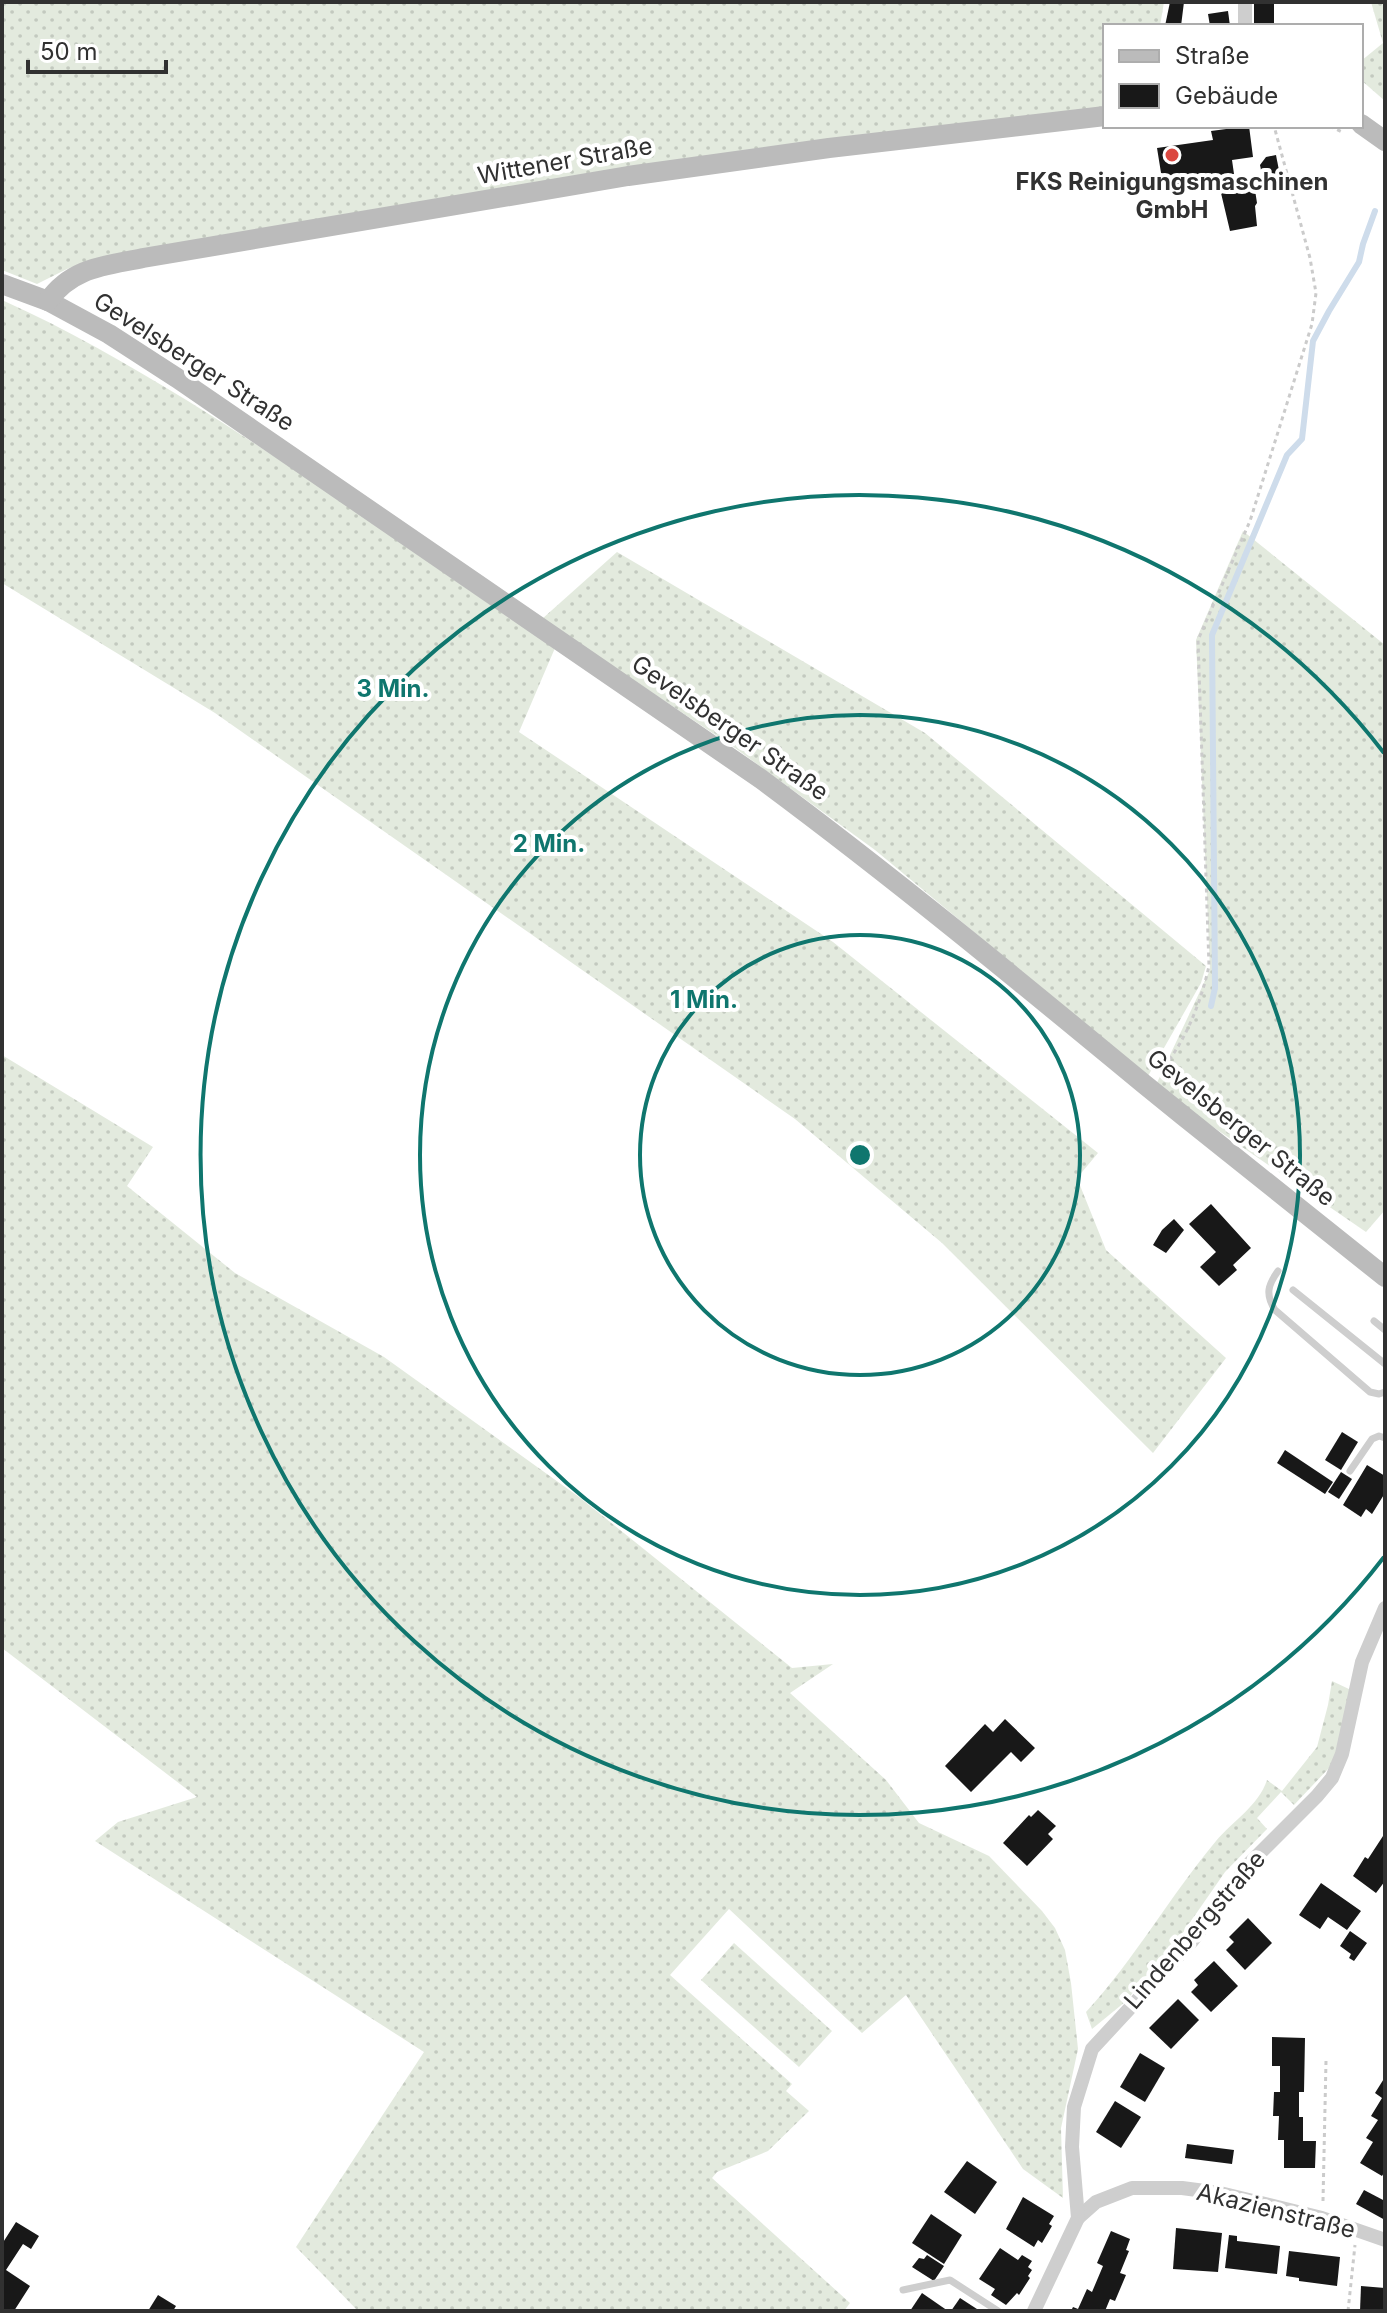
<svg xmlns="http://www.w3.org/2000/svg" width="1387" height="2313" font-family="Inter,sans-serif">
<defs>
<pattern id="grass-dots" width="8" height="8" patternUnits="userSpaceOnUse" patternTransform="scale(2)"><rect width="8" height="8" fill="#e3eade"/><path d="M2 2h.1M6 6h.1" fill="none" stroke="#c3c9bf" stroke-width="1.8" stroke-linecap="round"/></pattern>
</defs>
<rect width="100%" height="100%" fill="#fff"/>
<!-- grass -->
<g fill="url(#grass-dots)">
<path d="M2 2H1164L1160 26H1105V109L85 262 67 269 37 284 2 270Z"/>
<path d="M1371 2H1385V101L1361 80V61L1383 43Z"/>
<path d="M2 300C67 329 127 364 188 401 314 479 432 567 555 648L519 732 833 942 1098 1153 1077 1178 1106 1250 1226 1358 1153 1453 942 1243 795 1119 215 713 2 583Z"/>
<path d="M1243 531 1385 645V1210L1366 1232 1155 1087 1210 970 1196 640Z"/>
<path d="M617 552 925 733 1206 966 1201 983 1148 1076 875 850 735 748 542 619Z"/>
<path d="M2 1055 153 1147 127 1186 235 1273 384 1357 579 1497 792 1668 833 1664 790 1693 886 1780 919 1823 989 1856 1042 1911 1055 1928 1065 1950 1071 1983 1078 2049 1061 2128 1063 2198 1023 2169 906 1995 862 2033 729 1909 670 1975 792 2084 786 2091 809 2111 768 2151 717 2172 712 2178 850 2303 844 2311H358L296 2247 424 2052 95 1841 118 1822 197 1797 2 1648Z"/>
<path d="M1332 1681 1351 1690 1338 1749 1329 1768 1294 1805 1281 1792 1257 1818 1267 1829 1225 1872 1182 1934 1125 2002 1092 2029 1086 2012C1135 1959 1170 1896 1216 1841 1233 1821 1259 1805 1267 1780L1282 1791 1317 1747 1328 1705Z"/>
<path d="M734 1943 832 2031 799 2067 701 1980Z"/>
</g>
<g fill="none" stroke-linecap="round" stroke-linejoin="round">
<!-- stream -->
<path stroke="#cedceb" stroke-width="6" d="M1211 1006 1215 988 1212 635 1287 455 1302 439 1313 341 1329 311 1359 262 1363 244 1375 211"/>
</g>
<!-- building -->
<g fill="#181818">
<path d="M1170 2H1184L1181 26H1165Z"/>
<rect x="1254" y="2" width="20" height="24"/>
<path d="M1228 11 1230 26H1210L1208 14Z"/>
<path d="M1249 126 1253 157 1232 160 1234 174 1218 176 1219 183 1175 190 1173 177 1162 179 1157 148 1213 140 1211 131Z"/>
<path d="M1276 155 1281 181 1264 184 1260 165 1266 157Z"/>
<path d="M1255 190 1257 203 1255 206 1257 226 1230 231 1221 193Z"/>
<path d="M1211 1204 1251 1248 1233 1265 1237 1270 1219 1286 1200 1267 1216 1252 1189 1224Z"/>
<path d="M1174 1219 1184 1230 1166 1253 1153 1245 1162 1230Z"/>
<path d="M1342 1432 1358 1442 1341 1470 1325 1460Z"/>
<path d="M1285 1450 1333 1482 1325 1494 1277 1463Z"/>
<path d="M1367 1465 1385 1476V1493L1372 1514 1366 1509 1361 1517 1343 1505Z"/>
<path d="M1341 1472 1352 1479 1339 1499 1328 1492Z"/>
<path d="M1005 1719 1035 1748 1021 1762 1011 1752 971 1792 945 1766 985 1724 993 1732Z"/>
<path d="M1038 1810 1056 1826 1048 1834 1053 1839 1027 1866 1003 1843 1029 1815 1031 1817Z"/>
<path d="M1383 1836 1385 1837V1881L1376 1893 1353 1876 1365 1857 1368 1859Z"/>
<path d="M1321 1883 1361 1911 1347 1930 1328 1917 1320 1929 1299 1915Z"/>
<path d="M1248 1918 1272 1943 1245 1970 1226 1950 1234 1942 1229 1937Z"/>
<path d="M1350 1931 1367 1943 1354 1961 1349 1958 1351 1954 1340 1946Z"/>
<path d="M1214 1961 1238 1986 1211 2012 1191 1992 1198 1985 1194 1980Z"/>
<path d="M1178 1999 1199 2020 1171 2049 1149 2028Z"/>
<path d="M1272 2037 1305 2038 1304 2092H1299V2117H1303V2141H1316L1315 2168H1284V2140H1278L1279 2116H1273L1274 2092H1280V2066H1272Z"/>
<path d="M1140 2053 1165 2068 1145 2102 1120 2087Z"/>
<path d="M1385 2077V2171L1382 2176 1360 2163 1373 2142 1366 2138 1378 2120 1371 2116 1382 2098 1375 2093Z"/>
<path d="M1115 2101 1141 2117 1121 2148 1096 2132Z"/>
<path d="M1187 2144 1234 2150 1232 2164 1185 2158Z"/>
<path d="M967 2161 997 2182 975 2214 944 2192Z"/>
<path d="M1364 2190 1385 2201V2220L1356 2204Z"/>
<path d="M1023 2197 1054 2216 1049 2224 1052 2226 1042 2243 1038 2240 1034 2247 1006 2229Z"/>
<path d="M931 2214 962 2235 944 2264 912 2243Z"/>
<path d="M16 2222 39 2236 31 2249 23 2244 6 2270 30 2286 14 2311H7L2 2308V2244Z"/>
<path d="M1176 2228 1222 2233 1218 2272 1173 2269Z"/>
<path d="M1111 2231 1130 2239 1126 2250 1129 2251 1120 2273 1126 2275 1115 2301 1110 2299 1105 2311H1071L1073 2307 1078 2309 1087 2289 1092 2292 1103 2266 1097 2263Z"/>
<path d="M1229 2235 1237 2236V2241L1280 2246 1277 2274 1225 2268Z"/>
<path d="M1000 2248 1018 2260 1022 2255 1032 2261 1028 2267 1032 2270 1028 2276 1030 2278 1019 2295 1017 2293 1006 2305 991 2295 995 2289 979 2279Z"/>
<path d="M1289 2251 1340 2257 1337 2286 1299 2281V2278L1286 2276Z"/>
<path d="M927 2255 944 2266 934 2281 912 2267 919 2258 924 2259Z"/>
<path d="M1361 2286 1385 2288V2311H1360Z"/>
<path d="M922 2293 948 2311H910Z"/>
<path d="M158 2295 176 2306 173 2311H148Z"/>
<path d="M960 2298 980 2311H951Z"/>
</g>
<g fill="none" stroke-linecap="round" stroke-linejoin="round">
<!-- path -->
<g stroke="#cbcbcb" stroke-width="3" stroke-dasharray="4 4" stroke-linecap="butt">
<path d="M1330 126 1344 133"/>
<path d="M1159 1072C1185 1044 1201 1002 1209 966L1198 640 1250 521 1312 324 1316 293 1310 258 1274 126"/>
<path d="M1323 2201 1326 2061"/>
<path d="M1348 2311 1355 2245"/>
</g>
<!-- service -->
<g stroke="#cecece" stroke-width="7">
<path d="M1278 1271C1268 1285 1265 1294 1275 1310L1370 1392 1379 1394 1385 1392"/>
<path d="M1293 1290 1385 1364"/>
<path d="M1374 1321 1385 1330"/>
<path d="M1350 1471 1372 1439 1379 1436 1385 1438"/>
<path d="M903 2290 950 2280 998 2311"/>
</g>
<!-- minor -->
<g stroke="#cecece" stroke-width="14">
<path d="M1245 2V26"/>
<path d="M1078 2218 1096 2202 1132 2188H1182L1220 2193 1322 2218 1385 2240"/>
<path d="M1034 2311 1078 2218 1072 2147 1074 2107 1092 2049 1192 1941 1250 1863 1317 1796 1332 1778 1342 1754 1362 1662 1385 1608"/>
</g>
<!-- secondary -->
<g stroke="#bbb" stroke-width="20">
<path d="M1361 124 1385 141"/>
<path d="M2 284 48 301 109 334 177 378 761 779C892 876 1018 980 1144 1084 1224 1149 1305 1213 1385 1277"/>
<path d="M48 301C72 267 105 266 143 258L628 176 829 148 1105 116"/>
</g>
</g>
<!-- distance rings -->
<g fill="none" stroke="#0f766e" stroke-width="4">
<circle cx="860" cy="1155" r="220"/>
<circle cx="860" cy="1155" r="440"/>
<path d="M1384 1557A660 660 0 1 1 1384 753"/>
</g>
<!-- markers -->
<circle fill="#db4840" stroke="#fff" stroke-width="3" cx="1172" cy="155" r="8"/>
<g text-anchor="middle" stroke-width="8" stroke-linejoin="round" paint-order="stroke">
<!-- street labels -->
<g font-size="24" fill="#313131" stroke="#fff">
<text transform="translate(565 161) rotate(-10)" y="8">Wittener Straße</text>
<text transform="translate(194 362) rotate(33)" y="8">Gevelsberger Straße</text>
<text transform="translate(730 728) rotate(35)" y="8">Gevelsberger Straße</text>
<text transform="translate(1241 1128) rotate(39)" y="8">Gevelsberger Straße</text>
<text transform="translate(1195 1930) rotate(-49)" y="8">Lindenbergstraße</text>
<text transform="translate(1276 2211) rotate(14)" y="8">Akazienstraße</text>
</g>
<!-- poi labels -->
<g font-size="24" font-weight="bold" fill="#313131" stroke="#fff">
<text x="1172" y="190">FKS Reinigungsmaschinen<tspan x="1172" dy="28">GmbH</tspan></text>
</g>
</g>
<circle cx="860" cy="1155" r="12" fill="#0f766e" stroke="#fff" stroke-width="4"/>
<g font-size="24" text-anchor="middle" font-weight="bold" fill="#0f766e" stroke="#fff" stroke-width="8" stroke-linejoin="round" paint-order="stroke">
<text x="393" y="697">3 Min.</text>
<text x="549" y="852">2 Min.</text>
<text x="704" y="1008">1 Min.</text>
</g>
<!-- border -->
<rect width="1387" height="2313" fill="none" stroke="#313131" stroke-width="8"/>
<!-- legend -->
<rect x="1103" y="24" width="260" height="104" fill="#ffffff" stroke="#adadad" stroke-width="2"/>
<rect x="1119" y="50" width="40" height="12" fill="#bbbbbb" stroke="#adadad" stroke-width="2"/>
<text x="1175" y="64" font-size="24" fill="#313131">Straße</text>
<rect x="1119" y="84" width="40" height="24" fill="#181818" stroke="#adadad" stroke-width="2"/>
<text x="1175" y="104" font-size="24" fill="#313131">Gebäude</text>
<!-- scale -->
<path d="M28 60v12h138v-12" fill="none" stroke="#313131" stroke-width="4"/>
<text x="40" y="60" font-size="24" fill="#313131" stroke="#ffffff" stroke-width="6" paint-order="stroke">50 m</text>
</svg>
